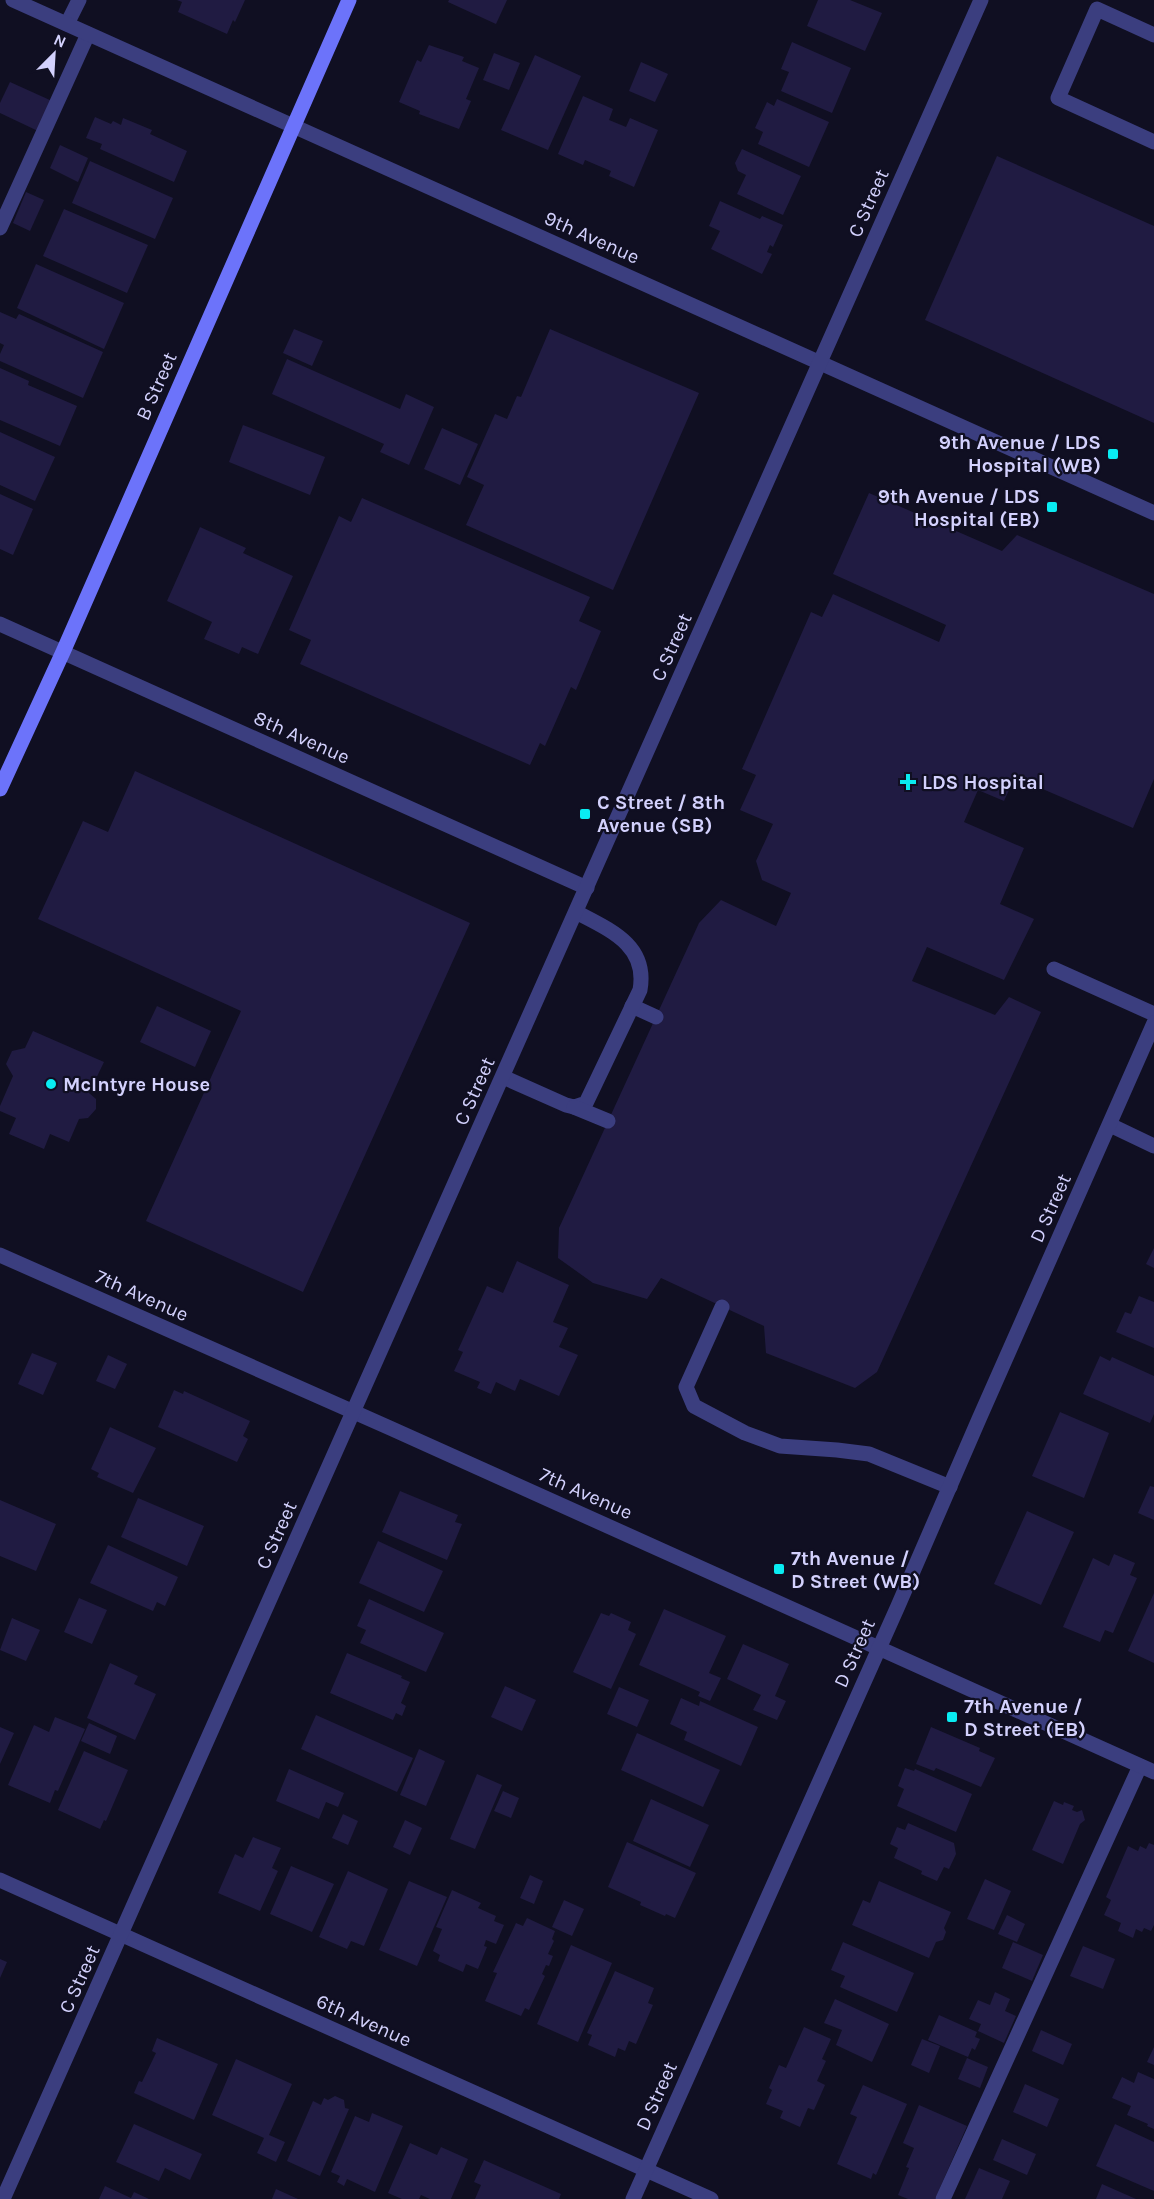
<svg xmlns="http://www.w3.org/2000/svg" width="1154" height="2199" font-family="Karla,sans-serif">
<rect width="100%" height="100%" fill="#100f22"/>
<!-- building -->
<g fill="#201b42">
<path d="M177 0H245L235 22 233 20 227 34 178 12 182 2Z"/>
<path d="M449 0H507L496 24 448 2Z"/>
<path d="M818 0H850L882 13 865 51 807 26Z"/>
<path d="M792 42 851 68 832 113 781 91 789 72 781 69Z"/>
<path d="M429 45 464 57 462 61 479 68 466 99 471 101 459 129 419 114 420 111 399 102 417 60 421 62Z"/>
<path d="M494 53 520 63 509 90 483 80Z"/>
<path d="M535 55 581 76 548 150 501 130Z"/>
<path d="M641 62 668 74 655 102 629 91Z"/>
<path d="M10 82 52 101 38 131 0 113V103Z"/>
<path d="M583 96 613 109 609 120 626 127 630 118 658 130 634 187 609 176 611 171 599 166 585 160 583 165 558 154Z"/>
<path d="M777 99 829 122 809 167 758 144 763 132 755 128 767 102 774 106Z"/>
<path d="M95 117 111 124 113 121 121 125 123 118 152 130 150 134 187 151 174 182 100 149 102 144 86 138Z"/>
<path d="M60 145 88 158 78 182 50 168Z"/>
<path d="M742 149 801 176 783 215 737 194 746 175 738 171 735 163Z"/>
<path d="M997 156 1154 226V423L925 320Z"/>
<path d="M90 161 173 198 155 239 72 203Z"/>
<path d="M26 192 44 200 30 231 13 223Z"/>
<path d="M720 201 760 219 762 216 783 225 773 247 770 245 767 252 772 254 762 274 711 249 720 231 709 226Z"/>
<path d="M64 209 148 245 127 293 43 256Z"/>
<path d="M36 264 124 303 104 349 17 308Z"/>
<path d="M0 312 16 319 19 314 103 352 83 398 0 361V354L4 345 0 343Z"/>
<path d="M294 329 323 341 312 366 283 353Z"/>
<path d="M550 329 699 393 613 590 466 525 484 485 467 477 495 414 507 419 517 396 521 397Z"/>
<path d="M287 359 400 409 406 394 434 407 409 465 380 452 384 444 272 394Z"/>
<path d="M0 368 29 381 28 385 77 406 60 446 0 420Z"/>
<path d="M243 425 325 457 310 495 229 462Z"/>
<path d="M442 428 478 444 460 485 424 469Z"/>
<path d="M0 432 55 457 35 501 0 485Z"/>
<path d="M869 493 1002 551 1017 535 1154 594V779L1133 828 1015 777 1004 801 978 790 964 822 1024 848 1000 904 1034 919 1004 980 927 947 912 981 995 1015 1009 997 1041 1012 877 1372 855 1388 766 1353 764 1326 661 1278 647 1299 593 1283 558 1258 559 1228 699 923 721 900 776 926 791 893 762 880 756 861 773 824 740 810 756 775 742 769 811 612 822 617 833 594 939 642 946 625 833 574Z"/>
<path d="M0 494 33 509 13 555 0 549Z"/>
<path d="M362 498 590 597 579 621 601 631 576 690 571 687 545 746 540 743 530 765 300 664 311 640 289 630 339 516 351 522Z"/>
<path d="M200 527 246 548 243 553 293 576 258 654 242 647 239 654 204 639 212 622 167 601Z"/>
<path d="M135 771 470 923 303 1292 146 1221 241 1011 38 919 83 821 108 832Z"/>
<path d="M157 1006 211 1031 195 1067 140 1042Z"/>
<path d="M33 1031 104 1062 89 1093 96 1099V1109L88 1118 79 1119 69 1142 50 1134 44 1149 9 1134 16 1118 0 1111V1106L13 1076 6 1064 12 1051 25 1048Z"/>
<path d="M1154 1248V1268L1146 1264Z"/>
<path d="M517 1261 569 1285 553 1322 568 1328 559 1347 578 1355 559 1396 520 1379 515 1391 496 1382 491 1394 477 1388 480 1382 454 1371 463 1352 458 1350 487 1286 503 1293Z"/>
<path d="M1139 1296 1154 1302V1348L1116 1332 1125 1312 1131 1314Z"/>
<path d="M32 1353 57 1363 43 1395 18 1384Z"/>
<path d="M108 1355 127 1364 115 1389 96 1381Z"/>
<path d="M1100 1356 1110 1361 1112 1357 1154 1376V1414L1150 1423 1083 1394Z"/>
<path d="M174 1390 183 1394 184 1391 250 1421 243 1436 248 1439 237 1462 158 1427Z"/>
<path d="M1060 1412 1109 1433 1084 1498 1032 1476Z"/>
<path d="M110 1427 156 1448 133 1493 97 1477 99 1473 91 1469Z"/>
<path d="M1150 1486 1154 1487V1520L1138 1513Z"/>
<path d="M400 1491 458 1515 455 1522 462 1524 447 1560 382 1532Z"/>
<path d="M138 1498 204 1526 187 1566 121 1537Z"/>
<path d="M0 1500 56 1524 36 1571 0 1556Z"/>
<path d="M1027 1511 1074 1532 1041 1605 994 1584Z"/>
<path d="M378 1541 443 1571 424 1612 359 1583Z"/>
<path d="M108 1545 178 1577 165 1606 157 1602 153 1611 90 1583Z"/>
<path d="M1114 1554 1135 1563 1130 1575 1137 1578 1113 1633 1105 1630 1100 1642 1063 1627 1093 1558 1109 1566Z"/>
<path d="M1154 1593V1663L1128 1651Z"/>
<path d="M79 1598 107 1610 92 1644 64 1632Z"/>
<path d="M369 1599 444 1633 426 1672 360 1643 366 1630 357 1626Z"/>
<path d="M664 1609 726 1636 709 1673 721 1678 710 1701 698 1696 700 1692 639 1665Z"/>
<path d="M601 1613 609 1616 611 1613 631 1622 628 1630 636 1634 611 1689 573 1672Z"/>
<path d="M12 1618 40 1630 26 1661 0 1650Z"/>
<path d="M743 1644 789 1664 775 1696 786 1701 777 1720 753 1710 761 1695 727 1679Z"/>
<path d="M347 1653 402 1676 401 1678 410 1682 401 1703 406 1706 402 1716 396 1713 393 1720 330 1693Z"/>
<path d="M110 1663 138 1676 134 1684 156 1694 135 1740 87 1718Z"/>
<path d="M505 1686 536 1700 522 1731 491 1717Z"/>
<path d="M619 1687 649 1700 637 1727 607 1714Z"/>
<path d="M681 1698 699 1706 700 1701 758 1727 741 1766 684 1740 687 1732 670 1724Z"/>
<path d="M316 1715 413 1758 397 1792 301 1749Z"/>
<path d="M55 1717 85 1729 58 1791 55 1790 50 1803 8 1785 34 1725 49 1732Z"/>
<path d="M89 1723 117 1736 110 1754 81 1741Z"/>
<path d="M0 1727 14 1733 0 1764Z"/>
<path d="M931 1727 980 1748 979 1751 995 1758 981 1787 936 1768 934 1771 916 1764Z"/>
<path d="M637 1733 720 1770 703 1807 621 1770Z"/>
<path d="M419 1749 445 1761 426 1806 400 1795Z"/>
<path d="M84 1751 128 1770 106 1821 104 1820 100 1829 58 1810Z"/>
<path d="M905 1768 914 1771 915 1769 972 1794 956 1832 897 1806 904 1789 898 1786Z"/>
<path d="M289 1769 344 1793 338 1807 326 1802 319 1819 276 1801Z"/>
<path d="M477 1774 502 1785 475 1849 450 1839Z"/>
<path d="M503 1791 519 1798 511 1818 494 1811Z"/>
<path d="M651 1799 709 1825 690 1867 633 1841Z"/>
<path d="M1054 1801 1063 1805 1064 1802 1074 1806 1072 1810 1077 1812 1082 1810 1085 1820 1080 1824 1063 1864 1032 1850Z"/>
<path d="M343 1814 358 1821 348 1845 332 1838Z"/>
<path d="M405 1820 422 1828 410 1855 393 1847Z"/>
<path d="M908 1823 954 1843 956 1854 949 1869 944 1867 937 1881 921 1874 922 1871 894 1858 898 1848 890 1844 897 1827 905 1830Z"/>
<path d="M253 1837 281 1848 272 1868 278 1871 260 1911 218 1893 235 1854 243 1858Z"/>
<path d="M627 1842 696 1873 675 1918 666 1914 665 1916 640 1905 641 1902 608 1887Z"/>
<path d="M1149 1843 1154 1845V1925L1151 1931 1144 1928 1142 1932 1136 1929 1133 1938 1118 1931 1121 1923 1104 1915 1111 1900 1106 1897 1128 1846 1138 1851 1140 1846 1146 1849Z"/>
<path d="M291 1866 334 1884 312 1932 270 1914Z"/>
<path d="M348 1871 388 1889 364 1946 351 1941 347 1949 319 1937Z"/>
<path d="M530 1875 543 1881 534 1904 520 1898Z"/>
<path d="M985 1879 1011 1891 994 1930 967 1919Z"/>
<path d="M409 1881 447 1897 417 1966 379 1950Z"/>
<path d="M879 1881 951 1912 944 1928 946 1932 943 1940 936 1942 929 1958 852 1925 863 1900 870 1903Z"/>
<path d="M452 1890 481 1903 478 1908 496 1916 494 1921 504 1925 496 1944 486 1940 484 1946 487 1947 478 1969 466 1964 463 1972 438 1961 440 1955 433 1951 442 1929 436 1927Z"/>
<path d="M564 1900 584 1909 572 1936 552 1927Z"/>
<path d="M1007 1915 1025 1924 1017 1942 998 1934Z"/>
<path d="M527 1918 555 1931 552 1939 554 1941 548 1954 553 1956 549 1966 546 1965 542 1974 545 1976 529 2010 525 2008 521 2016 485 2001 497 1973 493 1972 516 1923 523 1926Z"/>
<path d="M843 1942 914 1973 897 2012 840 1987 845 1976 831 1970Z"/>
<path d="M1013 1942 1043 1955 1032 1981 1002 1968Z"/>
<path d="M571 1945 612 1963 578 2042 537 2024Z"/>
<path d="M1083 1946 1115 1959 1103 1989 1070 1976Z"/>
<path d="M0 1959 7 1962 0 1978Z"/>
<path d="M615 1971 654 1988 648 2003 653 2005 636 2044 629 2041 625 2051 618 2048 615 2057 588 2045 592 2035 587 2033Z"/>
<path d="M995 1992 1010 1999 1005 2011 1016 2016 1004 2043 978 2031 981 2024 969 2019 978 2000 990 2005Z"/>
<path d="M835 1999 889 2024 872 2062 836 2045 842 2030 824 2023Z"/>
<path d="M939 2015 977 2032 975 2037 980 2039 975 2050 972 2048 968 2057 928 2040Z"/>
<path d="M804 2027 831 2039 822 2059 826 2061 817 2081 825 2085 814 2110 808 2108 800 2127 780 2118 783 2111 766 2104 772 2090 769 2088 779 2065 786 2068Z"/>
<path d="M1041 2030 1072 2044 1063 2065 1032 2051Z"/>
<path d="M157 2038 218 2064 194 2120 134 2093 139 2081 142 2082 156 2053 152 2051Z"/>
<path d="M922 2039 940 2046 929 2073 911 2065Z"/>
<path d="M1154 2047V2065L1147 2062Z"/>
<path d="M967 2058 988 2067 980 2088 958 2079Z"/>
<path d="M236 2059 292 2084 269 2135 285 2142 276 2162 257 2153 264 2138 212 2115Z"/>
<path d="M1138 2072 1154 2079V2129L1147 2126 1148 2124 1127 2115 1131 2106 1112 2098 1122 2077 1134 2083Z"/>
<path d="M1025 2084 1059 2099 1047 2127 1013 2112Z"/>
<path d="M863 2085 907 2104 876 2175 873 2173 871 2179 837 2164 857 2117 850 2114Z"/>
<path d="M335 2096 344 2100 345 2108 349 2109 320 2176 287 2161 313 2101 321 2105 324 2098 328 2100Z"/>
<path d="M919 2105 967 2126 935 2199H908L898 2195 909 2168 906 2167 914 2148 903 2143Z"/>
<path d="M372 2113 403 2126 375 2192 347 2179 344 2186 337 2182 340 2176 331 2172 355 2116 369 2122Z"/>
<path d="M134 2124 202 2154 190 2180 165 2168 159 2181 116 2162Z"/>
<path d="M1115 2124 1154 2142V2191L1096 2166Z"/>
<path d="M1002 2139 1036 2154 1027 2175 993 2160Z"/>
<path d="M410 2143 437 2155 441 2147 468 2159 451 2199H430L421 2195 419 2199H402L388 2193Z"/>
<path d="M484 2160 561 2194 559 2199H475L481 2185 474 2182Z"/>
<path d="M979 2168 1010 2181 1002 2199H965Z"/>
<path d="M1102 2184 1136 2199H1096Z"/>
<path d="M105 2186 131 2198 134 2192 149 2199H99Z"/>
<path d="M276 2189 298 2199H272Z"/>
</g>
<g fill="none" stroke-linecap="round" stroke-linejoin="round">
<!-- lane -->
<g stroke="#3b3e7f" stroke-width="15">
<path d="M67 24 79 0"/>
<path d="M1154 35 1097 9 1058 98 1154 142"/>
<path d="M0 228 88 34"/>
<path d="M1054 969 1154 1014"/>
<path d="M632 1006 656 1017"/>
<path d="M503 1077 566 1105 574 1107 586 1103 640 990C648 945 610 930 576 912"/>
<path d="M574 1107 608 1121"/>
<path d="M722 1307 686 1387 694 1406 745 1433 780 1446 837 1450 869 1454 950 1487"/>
<path d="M943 2199 1140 1766"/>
</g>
<!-- street -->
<g stroke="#3b3e7f" stroke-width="15">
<path d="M13 0 1154 513"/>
<path d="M0 624 587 888"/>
<path d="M1110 1125 1154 1146"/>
<path d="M0 1255 390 1428 1154 1772"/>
<path d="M0 1880 711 2199"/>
<path d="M3 2199 981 0"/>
<path d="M633 2199 898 1606 979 1419 1154 1023"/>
</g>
<!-- secondary -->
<path stroke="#6c73fa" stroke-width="15" d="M0 789 63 652 349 0"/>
</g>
<!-- markers -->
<g fill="#09ecf2" stroke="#100f22" stroke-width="2">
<rect x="1107" y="448" width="12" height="12" rx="3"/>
<rect x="1046" y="501" width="12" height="12" rx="3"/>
<path d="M905 773h6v6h6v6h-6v6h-6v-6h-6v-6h6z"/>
<rect x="579" y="808" width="12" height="12" rx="3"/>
<circle cx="51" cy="1084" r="6"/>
<rect x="773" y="1563" width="12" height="12" rx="3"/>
<rect x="946" y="1711" width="12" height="12" rx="3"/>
</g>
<g text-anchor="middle" stroke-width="4.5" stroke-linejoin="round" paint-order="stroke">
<!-- street labels -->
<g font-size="20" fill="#d3d1fd" stroke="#100f22">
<text transform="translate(868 203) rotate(-66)" y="7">C Street</text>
<text transform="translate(592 237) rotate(24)" y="7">9th Avenue</text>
<text transform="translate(156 386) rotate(-66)" y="7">B Street</text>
<text transform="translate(671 647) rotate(-66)" y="7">C Street</text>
<text transform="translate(302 737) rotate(24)" y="7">8th Avenue</text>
<text transform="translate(474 1091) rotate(-66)" y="7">C Street</text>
<text transform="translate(1050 1208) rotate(-66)" y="7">D Street</text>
<text transform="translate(142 1295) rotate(24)" y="7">7th Avenue</text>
<text transform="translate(586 1493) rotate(24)" y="7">7th Avenue</text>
<text transform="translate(276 1535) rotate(-66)" y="7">C Street</text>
<text transform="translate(854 1653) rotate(-66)" y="7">D Street</text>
<text transform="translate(79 1979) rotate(-66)" y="7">C Street</text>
<text transform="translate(364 2020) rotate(24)" y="7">6th Avenue</text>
<text transform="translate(656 2096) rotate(-66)" y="7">D Street</text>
</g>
<!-- poi labels -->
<g font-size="20" font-weight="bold" fill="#d3d1fd" stroke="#100f22" text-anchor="start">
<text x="1101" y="449" text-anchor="end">9th Avenue / LDS<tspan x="1101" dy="23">Hospital (WB)</tspan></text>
<text x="1040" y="503" text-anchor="end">9th Avenue / LDS<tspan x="1040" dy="23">Hospital (EB)</tspan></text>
<text x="922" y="789">LDS Hospital</text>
<text x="597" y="809">C Street / 8th<tspan x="597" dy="23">Avenue (SB)</tspan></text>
<text x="63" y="1091">McIntyre House</text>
<text x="791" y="1565">7th Avenue /<tspan x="791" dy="23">D Street (WB)</tspan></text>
<text x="964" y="1713">7th Avenue /<tspan x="964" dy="23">D Street (EB)</tspan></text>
</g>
</g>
<!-- north arrow -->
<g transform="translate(54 54) rotate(24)" stroke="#100f22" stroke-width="4.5" paint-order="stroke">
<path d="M0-4.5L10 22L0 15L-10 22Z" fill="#d3d1fd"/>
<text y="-9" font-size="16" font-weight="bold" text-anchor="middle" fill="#d3d1fd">N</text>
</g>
</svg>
